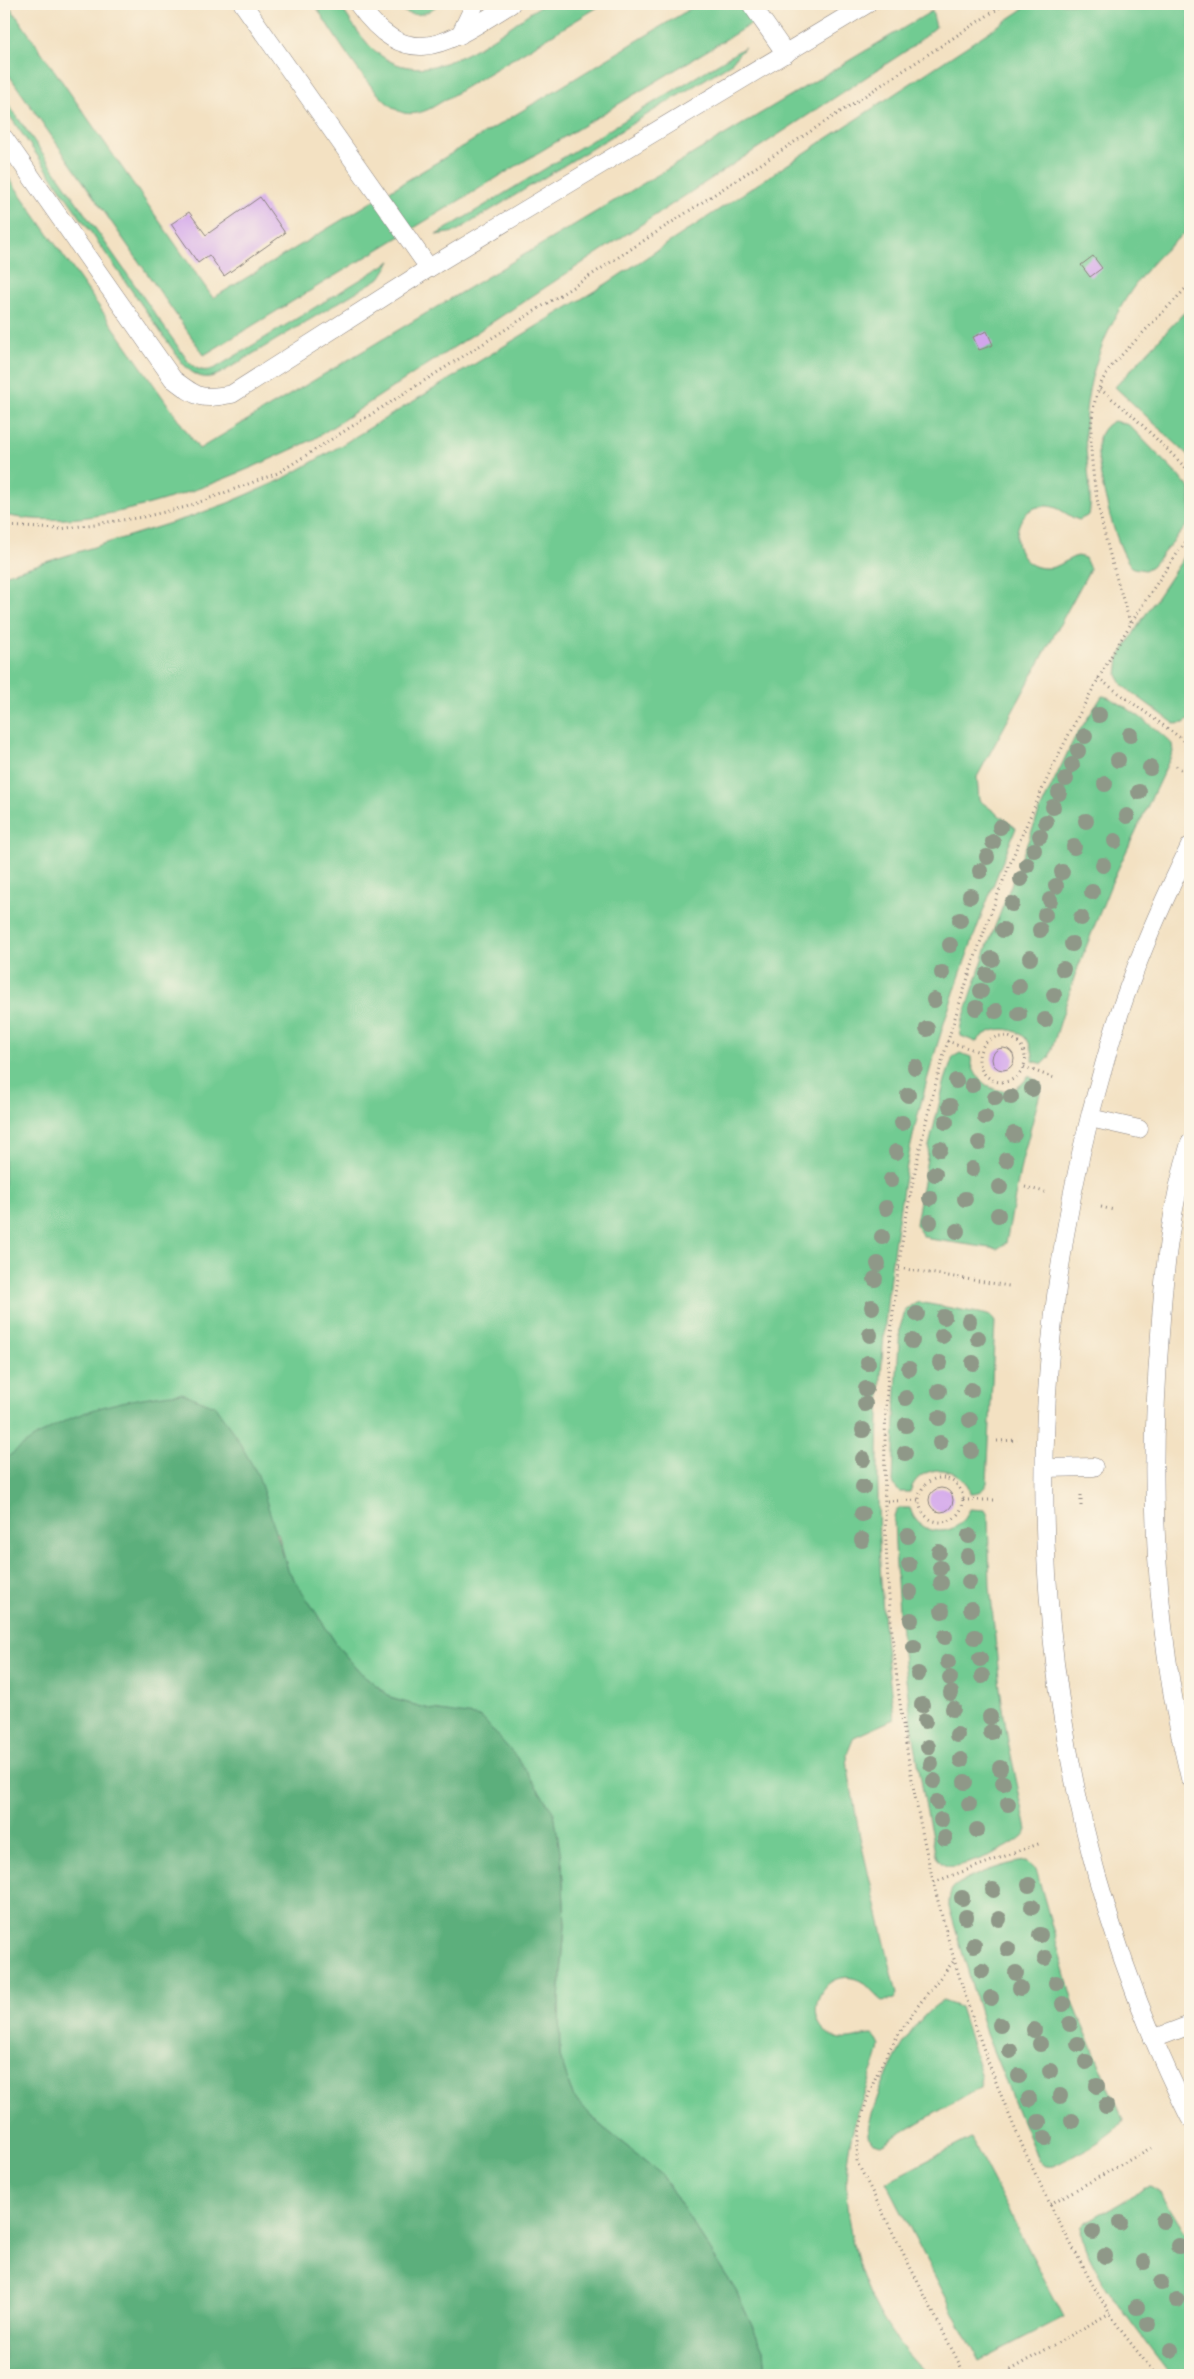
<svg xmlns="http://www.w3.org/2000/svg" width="1194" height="2379" font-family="Mynerve,sans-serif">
<rect width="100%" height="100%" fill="#fcf5e5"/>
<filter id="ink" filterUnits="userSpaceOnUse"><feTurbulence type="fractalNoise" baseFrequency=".02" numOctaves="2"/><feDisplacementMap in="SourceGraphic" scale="10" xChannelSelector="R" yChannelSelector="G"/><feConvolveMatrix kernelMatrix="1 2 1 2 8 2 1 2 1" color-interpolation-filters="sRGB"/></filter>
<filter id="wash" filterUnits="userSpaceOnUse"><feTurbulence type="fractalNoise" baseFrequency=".0096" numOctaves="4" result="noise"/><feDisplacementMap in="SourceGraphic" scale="20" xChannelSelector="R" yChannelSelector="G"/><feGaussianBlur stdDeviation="1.12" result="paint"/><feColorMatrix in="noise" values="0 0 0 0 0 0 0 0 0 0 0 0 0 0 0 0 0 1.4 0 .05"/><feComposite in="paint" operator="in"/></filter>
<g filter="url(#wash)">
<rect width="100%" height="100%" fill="#f3e1c2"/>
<!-- green -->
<g fill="#71cb92" stroke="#4a7666">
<path d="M4 4H8L213 298 698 4H784L204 355 4 68Z"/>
<path d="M314 4H339C348 17 357 32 368 44 411 91 463 58 504 31 517 23 532 9 546 4 556 1 591 4 603 4L433 107C424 112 414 115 404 113 376 106 331 29 314 4Z"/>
<path d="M393 4H438C425 19 406 17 393 4Z"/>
<path d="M1031 4H1190V228C1174 242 1157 256 1144 273 1109 317 1085 376 1085 431 1085 452 1093 498 1089 515L1079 520C1068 517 1061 507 1048 506 1007 504 1006 569 1047 568 1060 568 1067 558 1078 556L1085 558 1090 569 977 777 979 800 1016 828C974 932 935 1036 911 1145 906 1167 903 1190 899 1213 876 1355 872 1502 886 1646 888 1671 892 1695 894 1719L854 1737 847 1754 848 1769 860 1838 897 1994 894 1999 883 2001C873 1994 868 1983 856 1979 818 1967 799 2026 837 2038 850 2042 860 2035 872 2035L877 2039 880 2045C879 2056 874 2067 870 2077 863 2098 854 2121 850 2143 835 2227 866 2318 928 2375H765L763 2350 736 2291 662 2175 599 2124 573 2096 560 2057 559 1999 565 1926 562 1863 433 1710 393 1699 360 1672 339 1648 288 1570 278 1533 4 1460V575L190 517 228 503 281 480 335 449 606 284Z"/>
<path d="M932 11 936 27 909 49 314 439C228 480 101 536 4 515V171L199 449Z"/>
<path d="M745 47 730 64 455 232 436 235Z"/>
<path d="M4 98 188 361C197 371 205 373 217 367L391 261 381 277 221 373C204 382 195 376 183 364L4 108Z"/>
<path d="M1190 306V457L1115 387Z"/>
<path d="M1114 421 1129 425 1190 488V522L1152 566 1145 570 1133 568C1116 553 1095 466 1098 442 1100 432 1105 425 1114 421Z"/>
<path d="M1190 548V719L1184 723 1175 724 1123 686 1117 675 1119 658 1138 626Z"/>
<path d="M1102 696C1113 695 1164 734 1172 744L1173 752 1112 882 1075 975 1049 1058 1043 1064 1033 1061C1035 1028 995 1019 976 1042L961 1036 960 1028 987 947 1040 810 1074 739Z"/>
<path d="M960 1053 971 1057C972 1087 1011 1105 1028 1076L1038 1081 1042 1086 1022 1161 1006 1243 997 1249 929 1239 922 1235 916 1224 929 1146 945 1080 953 1057Z"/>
<path d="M918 1302 984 1314 991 1316 995 1322 987 1483C984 1491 978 1493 970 1493 963 1463 918 1462 910 1492H899L893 1483 896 1389 900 1327 906 1309Z"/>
<path d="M900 1508H910C919 1539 960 1538 970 1509L985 1510 988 1515 990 1586 1000 1688 1008 1741 1027 1830C1023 1844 961 1870 947 1866 940 1864 937 1858 935 1852 911 1739 897 1631 894 1516L897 1510Z"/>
<path d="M1027 1861 1036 1869 1074 2005 1123 2119C1118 2136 1070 2157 1054 2166 1047 2167 1043 2166 1038 2160L986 2034 949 1907C949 1900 949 1893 953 1888 964 1877 1012 1861 1027 1861Z"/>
<path d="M943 2001 960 2007 982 2077 980 2087 881 2145 873 2143 868 2136V2130C874 2094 909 2018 943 2001Z"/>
<path d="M971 2138 1064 2317 979 2361 886 2182Z"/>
<path d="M1151 2187 1160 2192 1190 2241V2375H1172L1168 2371C1150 2347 1073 2252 1082 2226L1086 2222 1145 2188Z"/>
</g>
<!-- forest -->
<path fill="#5caf7c" stroke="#3f685c" d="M182 1393 215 1406 235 1435 258 1475 288 1570 339 1648 360 1672 393 1699 433 1710 481 1717 518 1759 554 1813 562 1863 565 1926 559 1999 560 2057 573 2096 599 2124 662 2175 736 2291 763 2350 765 2375H4V1460C60 1414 110 1400 182 1393Z"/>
<g id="blocks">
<!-- building -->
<g fill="#d2a5ec">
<path d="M260 197 285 233 224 276 209 255 198 263 171 224 189 212 206 235Z"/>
<path d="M1093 256 1102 268 1090 277 1081 265Z"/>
<path d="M987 331 993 345 979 350 973 337Z"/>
<circle cx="1003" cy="1059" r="11"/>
<circle cx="941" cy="1500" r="12"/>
</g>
</g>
</g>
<g filter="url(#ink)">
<use href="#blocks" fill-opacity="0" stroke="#8a827e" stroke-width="1"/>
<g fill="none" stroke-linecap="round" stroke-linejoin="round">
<defs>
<g id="service">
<path d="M243 4 429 268"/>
<path d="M358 4C410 77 451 40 511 4"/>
<path d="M751 4 786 54"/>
<path d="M460 35 475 4"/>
<path d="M4 138 173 379C198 398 200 400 232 394L429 268 867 4"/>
<path d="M1190 846C1170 887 1150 930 1134 973 1116 1018 1104 1065 1091 1112 1006 1442 1036 1812 1190 2118"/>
<path d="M1090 1118 1139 1129"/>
<path d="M1190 1143C1171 1204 1164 1270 1160 1334 1148 1482 1154 1633 1190 1778"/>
<path d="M1045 1468 1094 1467"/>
<path d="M1153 2039 1190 2025"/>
</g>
</defs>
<!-- service casing -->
<use href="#service" stroke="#8a827e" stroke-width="19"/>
<!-- path -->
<g stroke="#8a827e" stroke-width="3" stroke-dasharray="1 4" stroke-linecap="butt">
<path d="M1100 389 1131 414 1190 472"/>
<path d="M4 526 60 529 143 517 186 507 278 473 576 285 1005 4"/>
<path d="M1130 622C1111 560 1069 435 1105 376 1113 362 1126 351 1137 339 1155 320 1173 302 1190 284"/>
<path d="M1098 678 1189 744"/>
<path d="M1176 766 1190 775"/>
<circle cx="1002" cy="1059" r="23"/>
<path d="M947 1041 980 1052"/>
<path d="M1024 1067 1054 1078"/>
<path d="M1025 1187 1045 1192"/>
<path d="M1101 1207 1114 1210"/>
<path d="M899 1268 1009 1286"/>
<path d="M997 1441 1017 1440"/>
<circle cx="941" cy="1500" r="22"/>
<path d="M963 1500H998"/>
<path d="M887 1501 918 1500"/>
<path d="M1081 1506V1494"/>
<path d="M934 1882 1041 1843"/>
<path d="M953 1962C905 2019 857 2084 857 2162L965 2375"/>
<path d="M1050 2204 1151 2148"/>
<path d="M1001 2375 1110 2313"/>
<path d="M1156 2375C1144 2360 1132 2345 1120 2329 1099 2299 1083 2266 1066 2235 1010 2130 969 2020 939 1905 877 1660 864 1391 921 1144 941 1054 970 967 1003 881 1052 758 1112 642 1190 536"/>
</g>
<!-- service -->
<use href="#service" stroke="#fff" stroke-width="18"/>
</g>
<!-- trees -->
<g fill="#8f9888">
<circle cx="1099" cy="715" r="8"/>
<circle cx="1130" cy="735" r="8"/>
<circle cx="1085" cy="736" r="8"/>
<circle cx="1078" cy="751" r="8"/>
<circle cx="1118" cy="760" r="8"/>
<circle cx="1072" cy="765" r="8"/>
<circle cx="1150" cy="768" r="8"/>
<circle cx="1066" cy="779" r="8"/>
<circle cx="1105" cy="784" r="8"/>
<circle cx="1139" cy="792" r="8"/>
<circle cx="1059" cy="793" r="8"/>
<circle cx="1053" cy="807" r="8"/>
<circle cx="1127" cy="816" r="8"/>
<circle cx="1086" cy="821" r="8"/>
<circle cx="1046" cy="822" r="8"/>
<circle cx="1000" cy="827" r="8"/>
<circle cx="1040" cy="836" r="8"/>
<circle cx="1115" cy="841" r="8"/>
<circle cx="993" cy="842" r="8"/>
<circle cx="1074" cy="847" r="8"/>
<circle cx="1034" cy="850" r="8"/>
<circle cx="987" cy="857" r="8"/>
<circle cx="1027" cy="865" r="8"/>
<circle cx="1103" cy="865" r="8"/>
<circle cx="980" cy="871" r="8"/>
<circle cx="1062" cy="872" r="8"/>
<circle cx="1021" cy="879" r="8"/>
<circle cx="1056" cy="886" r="8"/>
<circle cx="1092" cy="892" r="8"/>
<circle cx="970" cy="896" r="8"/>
<circle cx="1050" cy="900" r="8"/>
<circle cx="1012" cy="904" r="8"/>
<circle cx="1045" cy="915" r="8"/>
<circle cx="1081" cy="918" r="8"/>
<circle cx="960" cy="920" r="8"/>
<circle cx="1003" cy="930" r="8"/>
<circle cx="1040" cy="930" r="8"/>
<circle cx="1072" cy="944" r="8"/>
<circle cx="950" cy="945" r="8"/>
<circle cx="1030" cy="958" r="8"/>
<circle cx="992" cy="959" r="8"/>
<circle cx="1063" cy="969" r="8"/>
<circle cx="942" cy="973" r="8"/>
<circle cx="987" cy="975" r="8"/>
<circle cx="1019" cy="986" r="8"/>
<circle cx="981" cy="991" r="8"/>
<circle cx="1054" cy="995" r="8"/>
<circle cx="934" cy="1000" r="8"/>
<circle cx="976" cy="1008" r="8"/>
<circle cx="996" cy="1011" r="8"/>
<circle cx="1019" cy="1014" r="8"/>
<circle cx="1045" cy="1020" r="8"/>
<circle cx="927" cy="1029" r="8"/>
<circle cx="915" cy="1067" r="8"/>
<circle cx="956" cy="1081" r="8"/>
<circle cx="972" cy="1085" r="8"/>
<circle cx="1032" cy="1089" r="8"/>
<circle cx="908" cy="1095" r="8"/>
<circle cx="1011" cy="1097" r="8"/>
<circle cx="995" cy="1098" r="8"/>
<circle cx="950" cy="1106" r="8"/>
<circle cx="985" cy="1117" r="8"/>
<circle cx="946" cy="1122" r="8"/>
<circle cx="902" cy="1123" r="8"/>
<circle cx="1014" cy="1134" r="8"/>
<circle cx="979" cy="1143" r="8"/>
<circle cx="940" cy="1149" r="8"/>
<circle cx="896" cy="1152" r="8"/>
<circle cx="1006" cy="1160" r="8"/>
<circle cx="972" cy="1169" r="8"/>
<circle cx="935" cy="1174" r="8"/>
<circle cx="891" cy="1180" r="8"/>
<circle cx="1000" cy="1187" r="8"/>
<circle cx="930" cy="1198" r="8"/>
<circle cx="965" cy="1199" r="8"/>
<circle cx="886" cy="1208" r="8"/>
<circle cx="998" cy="1215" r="8"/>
<circle cx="930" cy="1222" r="8"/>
<circle cx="957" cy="1231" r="8"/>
<circle cx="882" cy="1237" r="8"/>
<circle cx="878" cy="1264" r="8"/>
<circle cx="875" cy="1279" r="8"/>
<circle cx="872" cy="1307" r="8"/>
<circle cx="917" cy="1314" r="8"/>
<circle cx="944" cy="1317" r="8"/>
<circle cx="969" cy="1321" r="8"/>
<circle cx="870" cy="1335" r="8"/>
<circle cx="942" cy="1336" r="8"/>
<circle cx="978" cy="1338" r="8"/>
<circle cx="912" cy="1341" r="8"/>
<circle cx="868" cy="1363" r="8"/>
<circle cx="940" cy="1363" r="8"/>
<circle cx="973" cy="1363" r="8"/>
<circle cx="909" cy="1369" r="8"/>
<circle cx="866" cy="1389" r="8"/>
<circle cx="971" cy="1390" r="8"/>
<circle cx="939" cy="1391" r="8"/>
<circle cx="906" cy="1398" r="8"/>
<circle cx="865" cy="1404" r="8"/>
<circle cx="939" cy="1418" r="8"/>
<circle cx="970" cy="1420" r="8"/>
<circle cx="906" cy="1425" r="8"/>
<circle cx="863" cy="1430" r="8"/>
<circle cx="940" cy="1443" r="8"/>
<circle cx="971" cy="1451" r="8"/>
<circle cx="905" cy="1453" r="8"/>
<circle cx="863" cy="1459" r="8"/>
<circle cx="863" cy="1487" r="8"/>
<circle cx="862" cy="1514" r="8"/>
<circle cx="908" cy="1536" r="8"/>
<circle cx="969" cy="1536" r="8"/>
<circle cx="862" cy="1540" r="8"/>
<circle cx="939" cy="1552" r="8"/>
<circle cx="968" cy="1556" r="8"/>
<circle cx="909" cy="1565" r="8"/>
<circle cx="940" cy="1568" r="8"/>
<circle cx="969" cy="1582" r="8"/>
<circle cx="941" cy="1583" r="8"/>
<circle cx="910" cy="1592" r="8"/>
<circle cx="971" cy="1609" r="8"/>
<circle cx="942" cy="1611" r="8"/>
<circle cx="911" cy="1620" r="8"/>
<circle cx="945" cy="1637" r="8"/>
<circle cx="975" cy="1637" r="8"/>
<circle cx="914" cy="1647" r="8"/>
<circle cx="980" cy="1659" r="8"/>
<circle cx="948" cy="1662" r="8"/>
<circle cx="918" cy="1674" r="8"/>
<circle cx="982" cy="1676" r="8"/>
<circle cx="950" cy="1678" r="8"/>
<circle cx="951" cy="1693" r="8"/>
<circle cx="922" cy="1705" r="8"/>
<circle cx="953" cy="1709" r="8"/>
<circle cx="990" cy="1717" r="8"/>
<circle cx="925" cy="1721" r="8"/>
<circle cx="991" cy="1732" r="8"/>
<circle cx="957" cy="1735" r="8"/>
<circle cx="928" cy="1747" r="8"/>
<circle cx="961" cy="1760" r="8"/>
<circle cx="931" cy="1764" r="8"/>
<circle cx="1000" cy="1768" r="8"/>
<circle cx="934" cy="1781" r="8"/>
<circle cx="965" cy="1782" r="8"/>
<circle cx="1003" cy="1783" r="8"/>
<circle cx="937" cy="1802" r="8"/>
<circle cx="969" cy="1804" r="8"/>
<circle cx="1008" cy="1804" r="8"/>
<circle cx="941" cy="1820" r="8"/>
<circle cx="977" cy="1830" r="8"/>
<circle cx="945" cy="1838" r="8"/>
<circle cx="1029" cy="1885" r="8"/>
<circle cx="993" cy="1890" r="8"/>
<circle cx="962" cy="1898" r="8"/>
<circle cx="1032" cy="1907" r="8"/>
<circle cx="966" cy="1917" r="8"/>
<circle cx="999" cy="1919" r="8"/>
<circle cx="1040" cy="1935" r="8"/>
<circle cx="974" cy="1945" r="8"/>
<circle cx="1008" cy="1949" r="8"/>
<circle cx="1045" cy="1958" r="8"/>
<circle cx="982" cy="1971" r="8"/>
<circle cx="1016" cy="1973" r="8"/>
<circle cx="1056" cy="1983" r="8"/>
<circle cx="1020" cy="1988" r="8"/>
<circle cx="991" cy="1998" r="8"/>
<circle cx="1063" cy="2004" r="8"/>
<circle cx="1070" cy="2024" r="8"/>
<circle cx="1000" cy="2025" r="8"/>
<circle cx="1034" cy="2030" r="8"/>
<circle cx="1040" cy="2044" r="8"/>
<circle cx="1078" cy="2044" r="8"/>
<circle cx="1010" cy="2051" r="8"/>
<circle cx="1086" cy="2062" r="8"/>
<circle cx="1050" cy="2071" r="8"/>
<circle cx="1019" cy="2076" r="8"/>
<circle cx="1097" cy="2086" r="8"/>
<circle cx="1060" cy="2096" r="8"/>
<circle cx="1029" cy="2099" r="8"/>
<circle cx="1106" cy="2106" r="8"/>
<circle cx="1072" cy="2121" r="8"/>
<circle cx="1039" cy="2122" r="8"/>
<circle cx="1045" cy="2138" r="8"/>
<circle cx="1163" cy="2221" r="8"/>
<circle cx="1120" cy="2223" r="8"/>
<circle cx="1093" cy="2232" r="8"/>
<circle cx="1179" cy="2246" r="8"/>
<circle cx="1105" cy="2256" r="8"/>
<circle cx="1144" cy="2262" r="8"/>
<circle cx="1161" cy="2283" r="8"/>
<circle cx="1177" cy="2300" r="8"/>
<circle cx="1137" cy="2307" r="8"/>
<circle cx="1148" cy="2324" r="8"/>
<circle cx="1171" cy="2350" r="8"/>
</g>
</g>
<!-- margin -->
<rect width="1194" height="2379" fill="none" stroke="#fcf5e5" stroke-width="20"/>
</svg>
